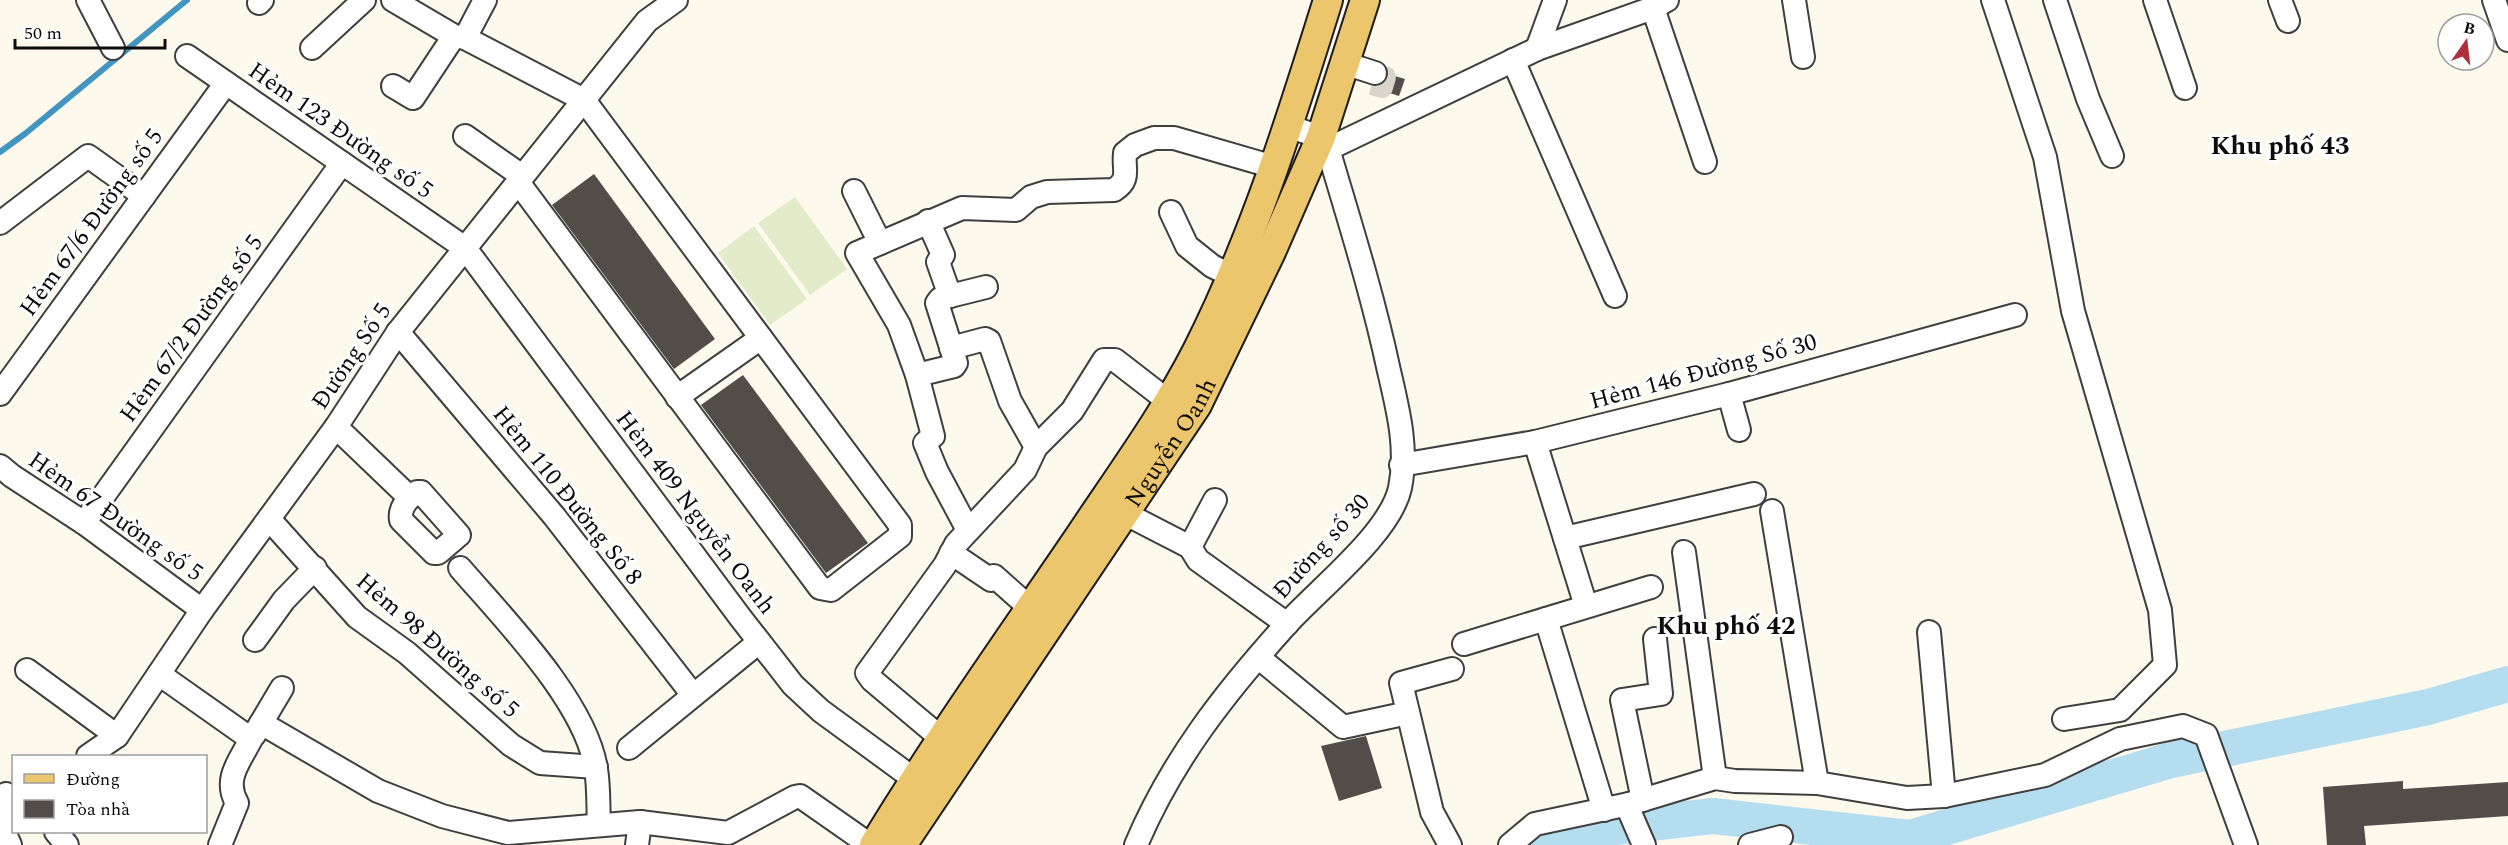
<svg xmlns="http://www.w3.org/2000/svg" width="2508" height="845" font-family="Spectral,serif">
<rect width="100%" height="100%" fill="#fdf9ec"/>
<!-- pitch -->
<g fill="#e2ecca">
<path d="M795 197 847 269 810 295 758 223Z"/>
<path d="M754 226 807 299 770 325 718 253Z"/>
</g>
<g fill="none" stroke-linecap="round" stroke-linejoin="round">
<!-- stream -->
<path stroke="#4395c1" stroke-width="6" d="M0 152 26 133 187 0"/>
<!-- river -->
<path stroke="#b5ddf0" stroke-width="36" d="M1536 836 1713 816 1910 838 2171 760 2428 707 2508 684"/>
</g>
<!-- building -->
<g fill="#534d49">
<path d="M1388 74 1405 79 1399 96 1371 87 1384 83Z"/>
<path d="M594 174 715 339 674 369 552 205Z"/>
<path d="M743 375 868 543 826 573 701 405Z"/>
<path d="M1366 736 1382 788 1339 801 1321 746Z"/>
<path d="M2403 781V789L2508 782V816L2364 826 2366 845H2327L2323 787Z"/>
</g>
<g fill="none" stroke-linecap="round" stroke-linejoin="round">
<!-- minor-tunnel -->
<path stroke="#d9d5ca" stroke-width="22" stroke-dasharray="22 11" stroke-linecap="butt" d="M1372 84 1382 87 1385 77 1375 73"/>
<defs>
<g id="minor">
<path d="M88 0 113 48"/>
<path d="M393 0 454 36 465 38 584 100 900 525V536L831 590 820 588 518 182"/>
<path d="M1794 0 1803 57"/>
<path d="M1993 0 2045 157 2073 311 2160 610 2165 665 2120 710 2064 719"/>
<path d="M2055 0 2088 99 2112 156"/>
<path d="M2155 0 2185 88"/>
<path d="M2280 0 2288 21"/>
<path d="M2494 0 2508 40"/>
<path d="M259 3 262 0"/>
<path d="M1653 8 1705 162"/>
<path d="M465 38 485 0"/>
<path d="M312 48 364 0"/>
<path d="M1537 49 1555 0"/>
<path d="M187 56 465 248 740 617 793 685 821 711 914 779"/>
<path d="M1513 60 1615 296"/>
<path d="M1344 63 1375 73"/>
<path d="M393 86 413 98 454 36"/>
<path d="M465 136 522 176"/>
<path d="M1328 149 1537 49 1653 8 1667 0"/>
<path d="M854 191 880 243"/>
<path d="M1171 212 1187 246 1212 266 1232 276"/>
<path d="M0 223 88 156 144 196"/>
<path d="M950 296 986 287"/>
<path d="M398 332 554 516 693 695"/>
<path d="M951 348 985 339 989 341 1010 401 1036 447"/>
<path d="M917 375 954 366 956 363 937 303 940 299 950 296 938 262 943 255 928 221"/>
<path d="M0 394 226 83"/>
<path d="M1729 394 1739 430"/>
<path d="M677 397 761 338"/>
<path d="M336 427 409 497"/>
<path d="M1535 442 1586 606"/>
<path d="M1401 465 1535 442 1729 394 2015 315"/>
<path d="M0 466 12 476 84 523 202 610"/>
<path d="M417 492H421L459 535 438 553H434L401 520C399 508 408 498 417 492Z"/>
<path d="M1772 511 1817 783"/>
<path d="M1124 513 1190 547 1215 500"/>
<path d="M269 519 357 617 407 653 511 745 540 763 596 767"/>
<path d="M84 523 342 163"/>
<path d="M968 530 937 472 925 443 933 436 917 375 899 325 857 253 962 208 1016 210 1031 197 1047 192 1114 190C1131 179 1123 170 1125 153L1135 145 1154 138H1174L1274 167"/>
<path d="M1565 538 1754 494"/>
<path d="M1190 547 1198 560 1287 624"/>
<path d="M1684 552 1715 778"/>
<path d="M951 553 991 580 994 576 1030 608"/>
<path d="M460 568C504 619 586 702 596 769 599 787 598 806 599 824"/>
<path d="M1546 619 1604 810"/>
<path d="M1929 632 1944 796"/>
<path d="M255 640 284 600 315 568"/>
<path d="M1464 644 1651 587"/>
<path d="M1258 657 1343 727 1408 713"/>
<path d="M27 670 117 736"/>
<path d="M159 674 251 739C240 761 223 779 237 803L220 845"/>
<path d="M261 723 378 791 442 816 508 833 640 822 728 833 795 797 800 796 870 845"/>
<path d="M254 735 282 688"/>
<path d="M941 738 872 680 867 673 945 565 956 544 1025 470 1036 447 1072 411 1104 360H1115L1168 401"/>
<path d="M629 748 759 642"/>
<path d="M88 756 117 736 202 610 336 427 398 332 647 21 676 0"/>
<path d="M6 794 5 834 10 845"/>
<path d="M1643 800 1622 700 1661 694 1655 639"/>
<path d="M1629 804 1631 815 1644 845"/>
<path d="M56 832 67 845"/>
<path d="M637 845 640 822"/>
<path d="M1136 845C1172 760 1224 694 1285 626 1317 590 1390 534 1400 488 1408 448 1398 410 1389 371 1373 296 1350 223 1328 149L1321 137 1290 127"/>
<path d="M1450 845 1432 812 1401 683 1452 669"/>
<path d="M1510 845 1535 824 1629 804 1715 778 1735 781 1817 783 1907 798 1944 796 2045 775 2120 739 2183 726 2206 735 2246 845"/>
<path d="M1750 845 1781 837"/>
</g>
<g id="major">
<path d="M874 845C939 738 1011 637 1081 534 1121 474 1165 414 1198 349 1254 238 1291 119 1328 0"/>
<path id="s1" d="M902 845 1197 405 1271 252 1321 137 1365 0"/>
</g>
</defs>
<!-- minor casing -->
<use href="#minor" stroke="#3f3f3f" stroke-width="26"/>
<!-- major casing -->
<use href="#major" stroke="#1d1d1d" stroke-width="32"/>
<!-- minor -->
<use href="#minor" stroke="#fff" stroke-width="22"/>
<!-- major -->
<use href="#major" stroke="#ecc66d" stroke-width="28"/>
</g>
<g text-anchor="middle" stroke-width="6" stroke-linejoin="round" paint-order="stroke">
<!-- street labels -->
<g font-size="24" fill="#0c0c0c" stroke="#fff">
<text transform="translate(341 130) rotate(35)" y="8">Hẻm 123 Đường số 5</text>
<text transform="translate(91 222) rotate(-54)" y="8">Hẻm 67/6 Đường số 5</text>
<text transform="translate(191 328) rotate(-54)" y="8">Hẻm 67/2 Đường số 5</text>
<text transform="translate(351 356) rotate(-56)" y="8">Đường Số 5</text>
<text transform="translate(1703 371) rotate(-15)" y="8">Hẻm 146 Đường Số 30</text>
<text dy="8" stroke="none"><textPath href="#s1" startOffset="484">Nguyễn Oanh</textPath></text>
<text transform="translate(568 495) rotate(51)" y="8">Hẻm 110 Đường Số 8</text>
<text transform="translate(696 512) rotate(53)" y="8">Hẻm 409 Nguyễn Oanh</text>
<text transform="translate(116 516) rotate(35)" y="8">Hẻm 67 Đường số 5</text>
<text transform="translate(1321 546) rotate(-48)" y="8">Đường số 30</text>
<text transform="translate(438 645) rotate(41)" y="8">Hẻm 98 Đường số 5</text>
</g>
<!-- neighbourhood labels -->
<g font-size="26" font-weight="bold" fill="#0c0c0c" stroke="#fff">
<text x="2280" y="154">Khu phố 43</text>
<text x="1726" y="634">Khu phố 42</text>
</g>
</g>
<!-- legend -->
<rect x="12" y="755" width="195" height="78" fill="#ffffff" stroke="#9e9e9e" stroke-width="1.5"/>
<rect x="24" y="774" width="30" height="9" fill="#ecc66d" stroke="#9e9e9e" stroke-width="1.5"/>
<text x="66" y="785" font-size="18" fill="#0c0c0c">Đường</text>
<rect x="24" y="800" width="30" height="18" fill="#534d49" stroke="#9e9e9e" stroke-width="1.5"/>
<text x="66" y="815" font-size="18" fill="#0c0c0c">Tòa nhà</text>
<!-- north arrow -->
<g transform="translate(2466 42) rotate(14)"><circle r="28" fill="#ffffff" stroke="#9e9e9e" stroke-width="1.5"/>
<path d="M0-4.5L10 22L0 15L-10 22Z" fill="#af303d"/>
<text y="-9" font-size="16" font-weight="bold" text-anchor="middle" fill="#0c0c0c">B</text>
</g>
<!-- scale -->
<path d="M15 39v9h150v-9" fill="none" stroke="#0c0c0c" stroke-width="3"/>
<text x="24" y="39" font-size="18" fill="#0c0c0c" stroke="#ffffff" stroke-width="4.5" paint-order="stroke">50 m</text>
</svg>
